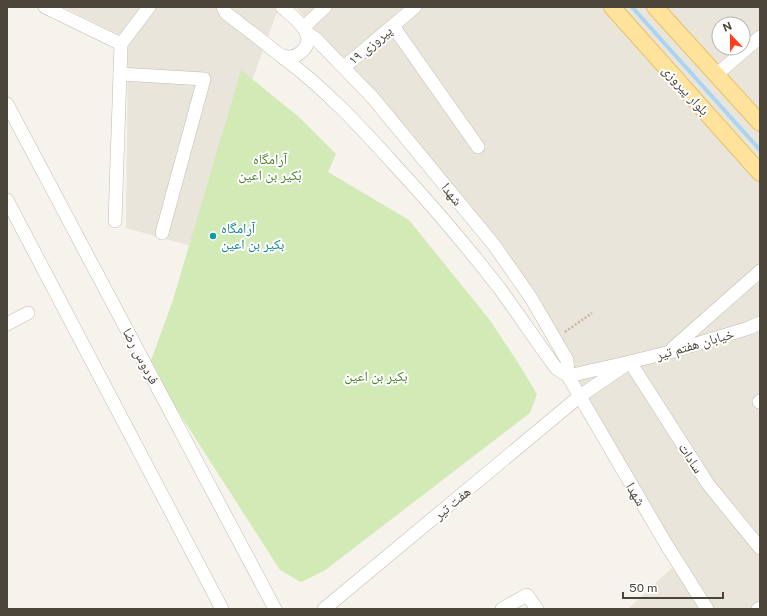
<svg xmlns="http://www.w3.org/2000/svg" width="767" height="616" font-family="'Public Sans','Noto Naskh Arabic',sans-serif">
<rect width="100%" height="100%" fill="#f6f3ec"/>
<!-- residential -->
<g fill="#eae5da" fill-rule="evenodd">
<path d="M63 7H279L191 246 126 228 128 39Z"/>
<path d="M296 7H760V609H628L680 560 498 256ZM719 24H743V48H719Z"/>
</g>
<!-- green -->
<path fill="#d2eab5" d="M241 70 299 117 336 154 328 172 409 220 489 319 517 361 537 394 530 413 324 571 301 582 280 570 149 366 173 300Z"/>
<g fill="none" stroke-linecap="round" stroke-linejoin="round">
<!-- stream -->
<path stroke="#a9d4f2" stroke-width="4" d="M632 7 760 150"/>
<defs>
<g id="minor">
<path d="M45 7 121 44"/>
<path d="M223 7 226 13C239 23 252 33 265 43 270 47 277 54 283 56 289 58 295 57 300 53 321 36 294 18 282 7"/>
<path d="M393 26 478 147"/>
<path d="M304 27 325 7"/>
<path d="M307 33 316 39 373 98 494 245 531 298 567 360 568 376"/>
<path d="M281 56C322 86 358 124 392 162 430 203 466 245 500 289 519 315 537 342 556 368L568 376 666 544 707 609"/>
<path d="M344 67 415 7"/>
<path d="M120 74 204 79 162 233"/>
<path d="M716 75 760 37"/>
<path d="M7 104 275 609"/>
<path d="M7 200 222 609"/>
<path d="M115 221 121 44 149 7"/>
<path d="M7 324 28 313"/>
<path d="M673 348 760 271"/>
<path d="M630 362 708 484 760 548"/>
<path d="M568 376 630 362 670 352 749 328 760 323"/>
<path d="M759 402 760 401"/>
<path d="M324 609 580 396 630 362"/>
<path d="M502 609 527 595 537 609"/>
<path d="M758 609 760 608"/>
</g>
<g id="major">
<path d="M612 7 760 173"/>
<path d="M655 7 760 123"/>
</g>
</defs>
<!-- minor casing -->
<use href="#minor" stroke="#c2bbae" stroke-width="14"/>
<!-- major casing -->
<use href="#major" stroke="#e6c16a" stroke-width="18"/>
<!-- path -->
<path stroke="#c4b79f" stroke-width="2.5" stroke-dasharray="2 2" stroke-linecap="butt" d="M565 332 592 313"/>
<!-- minor -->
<use href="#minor" stroke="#fff" stroke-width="13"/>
<!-- major -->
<use href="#major" stroke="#ffe39c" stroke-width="16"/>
</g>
<!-- markers -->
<circle fill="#0f9aa8" stroke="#fff" stroke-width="1.5" cx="213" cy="236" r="4"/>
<g text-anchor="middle" stroke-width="4" stroke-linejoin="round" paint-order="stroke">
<!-- street labels -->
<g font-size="14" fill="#4b4439" stroke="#fff">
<text transform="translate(370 45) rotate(-40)" y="5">پیروزی ۱۹</text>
<text transform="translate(686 90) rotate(48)" y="5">بلوار پیروزی</text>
<text transform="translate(452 194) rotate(51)" y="5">شهدا</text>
<text transform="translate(695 344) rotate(-16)" y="5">خیابان هفتم تیر</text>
<text transform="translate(141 356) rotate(62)" y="5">فردوس رضا</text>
<text transform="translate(691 458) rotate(57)" y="5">سادات</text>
<text transform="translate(636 494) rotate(59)" y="5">شهدا</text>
<text transform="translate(452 503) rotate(-40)" y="5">هفت تیر</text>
</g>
<!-- park labels -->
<g font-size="14" fill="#4a7f2a" stroke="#fff">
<text x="270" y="164">آرامگاه<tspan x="270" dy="16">بُکیر بن اعین</tspan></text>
<text x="376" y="381">بکیر بن اعین</text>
</g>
<!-- culture labels -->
<g font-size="14" fill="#0d838f" stroke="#fff" text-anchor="start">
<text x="221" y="233">آرامگاه<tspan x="221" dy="16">بکیر بن اعین</tspan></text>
</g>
</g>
<!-- border -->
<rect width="767" height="616" fill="none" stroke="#4b4439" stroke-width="16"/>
<!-- north arrow -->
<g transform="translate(731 36) rotate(338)"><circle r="19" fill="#ffffff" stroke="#b7b4b0"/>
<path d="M0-3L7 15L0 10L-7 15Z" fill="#fc3f1d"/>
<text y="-6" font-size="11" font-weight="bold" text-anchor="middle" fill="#4b4439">N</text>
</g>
<!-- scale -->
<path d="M623 592v6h100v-6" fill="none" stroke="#4b4439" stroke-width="2"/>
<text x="629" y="592" font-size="12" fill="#4b4439" stroke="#ffffff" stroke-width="3" paint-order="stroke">50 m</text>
</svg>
